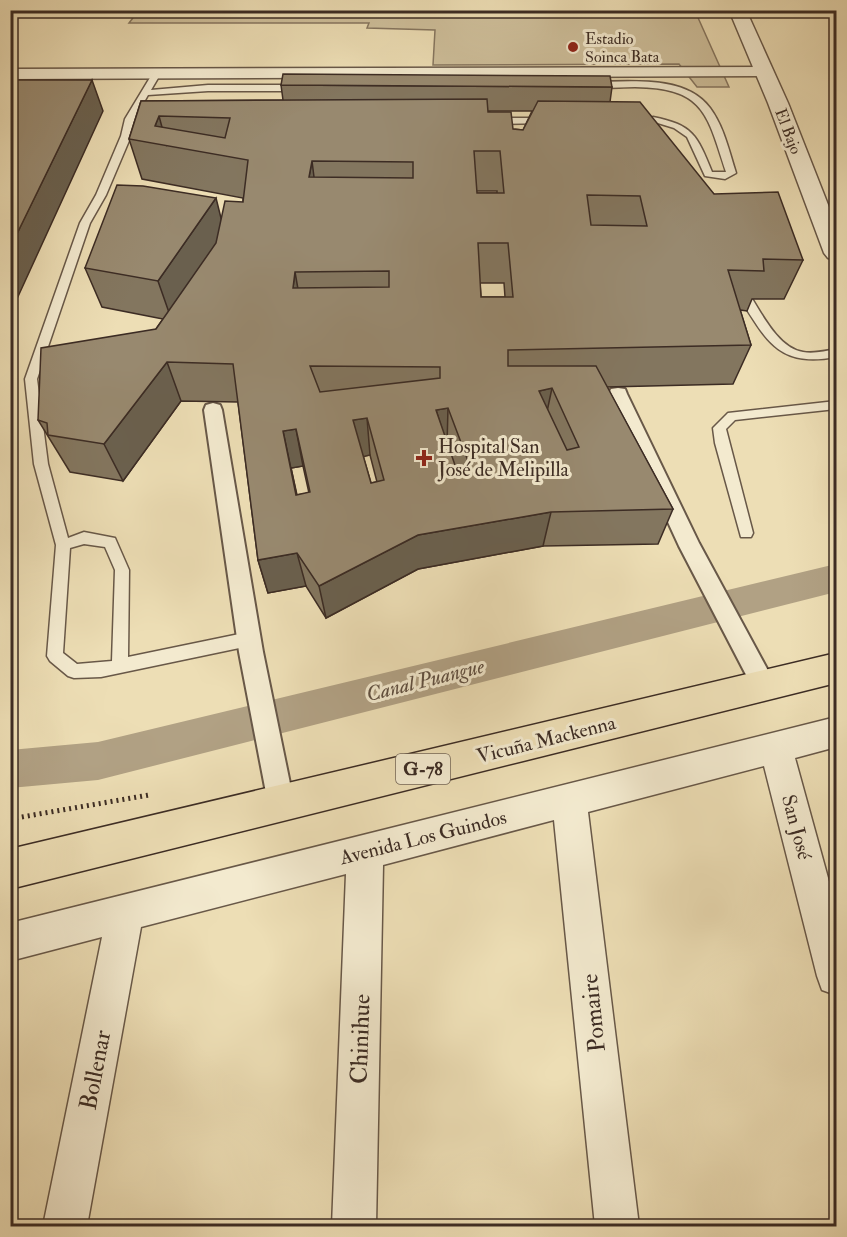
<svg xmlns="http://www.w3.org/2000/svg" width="847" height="1237" font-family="'IM FELL Double Pica',serif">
<rect width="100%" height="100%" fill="#eddeb5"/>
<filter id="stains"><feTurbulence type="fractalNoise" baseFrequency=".00333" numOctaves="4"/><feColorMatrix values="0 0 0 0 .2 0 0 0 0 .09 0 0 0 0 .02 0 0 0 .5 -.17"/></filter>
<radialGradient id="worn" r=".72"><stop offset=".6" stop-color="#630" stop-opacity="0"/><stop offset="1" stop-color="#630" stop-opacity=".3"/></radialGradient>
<!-- green -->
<path fill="#cfc09c" stroke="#867660" stroke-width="1.5" d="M139 10 695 11 729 87H697L679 64 433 65 435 30 367 28 369 23H129Z"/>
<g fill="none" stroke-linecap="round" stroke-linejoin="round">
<!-- canal -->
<path fill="#b1a184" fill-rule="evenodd" d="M836 564V592L98 780 10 788V750L98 742Z"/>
<defs>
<g id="service">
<path d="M154 71 161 73 151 90 208 85H300L304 88 300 91H208L148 95 136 116 154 114 158 117 154 120 134 121 131 136 106 195 90 223 37 379 48 464 68 538 84 532 115 538 129 570 128 657 249 632 254 634 257 639 254 644 249 646 101 677 74 678 68 676 50 661 47 656 56 545 34 464 25 379 80 223 96 195 121 136 125 119ZM84 544 105 547 115 570 112 661 77 664 63 653 70 548Z"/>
<path d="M591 82C628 82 685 74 710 108 724 127 729 151 736 173L725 179 705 176 687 137 674 128 648 120 653 117C693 125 697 135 712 172H726C707 113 704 88 635 87 619 87 603 89 588 87V83Z"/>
<path d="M547 118 550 119V123L493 124 488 121 493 118Z"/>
<path d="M747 296 751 297C763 316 779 348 803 352 814 354 825 351 836 349V357C781 367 768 344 741 300Z"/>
<path d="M836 401V409L735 420 726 429 753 533 751 537H741L715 443 713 428 728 413Z"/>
</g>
<g id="pedestrian">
<path d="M618 388 625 389 627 394 699 543 772 678 776 686 772 694 764 697 756 694 679 546 609 394 611 389Z"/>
<path d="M213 403 220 405 222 410 263 652 294 803 290 812 281 816 272 812 268 803 239 652 204 410 206 405Z"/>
</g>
<g id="minor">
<path d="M765 67 771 68 773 72 771 76 10 79V69Z"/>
<path d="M836 717V747L795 758 836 907V995L822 990 817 976 764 766 588 812 639 1226H595L554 820 383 865 376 1226H332L346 874 141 927 87 1226H43L102 937 10 961V923Z"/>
</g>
<path id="tertiary" d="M729 10H746L788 103 836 225V260L828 258 824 253 768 103Z"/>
<path id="primary" d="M836 653V683L10 889V849Z"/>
</defs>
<!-- service casing -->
<use href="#service" stroke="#685848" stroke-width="3"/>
<!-- pedestrian casing -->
<use href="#pedestrian" stroke="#685848" stroke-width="4"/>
<!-- minor casing -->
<use href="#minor" stroke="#685848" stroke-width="3"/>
<!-- tertiary casing -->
<use href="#tertiary" stroke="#685848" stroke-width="3"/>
<!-- primary casing -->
<use href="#primary" stroke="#3c2c24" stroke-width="3"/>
<!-- path -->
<path stroke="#3c2c24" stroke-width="5" stroke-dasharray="2 4" stroke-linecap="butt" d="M10 819 149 795"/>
<!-- service -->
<use href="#service" fill="#f3eacf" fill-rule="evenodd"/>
<!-- pedestrian -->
<use href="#pedestrian" fill="#f3eacf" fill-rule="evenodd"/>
<!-- minor -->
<use href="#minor" fill="#f3eacf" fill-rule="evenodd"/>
<!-- tertiary -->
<use href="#tertiary" fill="#f3eacf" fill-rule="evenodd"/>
<!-- primary -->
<use href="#primary" fill="#eddeb5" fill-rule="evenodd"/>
</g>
<!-- wall -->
<path fill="#83765f" stroke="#3c2c24" stroke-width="1.5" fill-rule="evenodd" d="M281 85 612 87 610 102 714 194 803 260 784 299H752L747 311 740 310 751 345 733 384 607 387 673 509 658 544 543 546 418 569 326 618 306 586 268 593 258 560 238 402 181 401 123 481 70 472 38 420 156 329 163 319 102 307 85 268 221 219 243 202V198L142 179 129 139 141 101 283 100ZM488 111H532L523 130 513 129ZM476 191H497V193H477ZM480 283H504L505 297H481ZM370 455 377 482 371 483 363 456ZM303 466 309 493 297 495 291 468Z"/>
<!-- shaded-wall -->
<g fill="#6a604e" stroke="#3c2c24" stroke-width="1.5">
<path d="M92 80 103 111 10 314V248Z"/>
<path d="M159 116 167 146 155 126Z"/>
<path d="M312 161 317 201 309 177Z"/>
<path d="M216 198 226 238 172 321 158 281Z"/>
<path d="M295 272 302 312 293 288Z"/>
<path d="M167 362 181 401 123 481 104 444Z"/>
<path d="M552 388 544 426 539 391Z"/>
<path d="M448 408 447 445 436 410Z"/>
<path d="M367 418 370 455 358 458 353 420Z"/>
<path d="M296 429 303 466 291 468 304 530 283 431Z"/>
<path d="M551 512 543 546 418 569 326 618 319 586 418 535Z"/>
<path d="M297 553 306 586 268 593 258 560Z"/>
</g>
<!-- building -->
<g fill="#98896f" stroke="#3c2c24" stroke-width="1.5" fill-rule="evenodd">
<path d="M283 74 610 76 612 87 281 85Z"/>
<path d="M10 80H92L10 248Z"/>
<path d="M487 99 488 112H511L513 129 523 130 538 101 640 102 714 194 778 192 803 260 763 259 764 271 728 270 751 345 508 350V366H596L673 509 551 512 418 535 319 586 297 553 258 560 233 364 167 362 104 444 48 435 47 423 38 420 41 348 156 329 216 243 225 201 243 202 248 160 129 139 141 101ZM159 116 230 118 225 138 155 126ZM474 151H500L504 193H477ZM312 161 413 162V178L309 177ZM587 195 640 196 647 226 591 225ZM478 243H508L513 297H481ZM389 271V287L293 288 295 272ZM310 366 440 367V378L320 392ZM552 388 579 447 567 450 539 391ZM448 408 471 469 457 471 436 410ZM367 418 384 480 371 483 353 420ZM296 429 310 492 296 495 283 431Z"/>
<path d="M117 185 143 186 216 198 158 281 85 268Z"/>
</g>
<!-- markers -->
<g fill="#8f2418" stroke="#f3eacf" stroke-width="2">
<circle cx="573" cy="47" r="6"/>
<path d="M421 449h6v6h6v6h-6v6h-6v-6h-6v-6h6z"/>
</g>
<g text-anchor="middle" stroke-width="6" stroke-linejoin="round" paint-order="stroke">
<!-- far-poi labels -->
<g font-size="16" fill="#3c2c24" stroke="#f3eacf" text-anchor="start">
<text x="585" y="44">Estadio<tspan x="585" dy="18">Soinca Bata</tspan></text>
</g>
<!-- far-street labels -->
<g font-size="16" fill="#3c2c24" stroke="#f3eacf">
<text transform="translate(789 131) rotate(69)" y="6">El Bajo</text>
</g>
<!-- shield labels -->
<rect fill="#f3eacf" stroke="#736557" stroke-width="1.5" x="396" y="754" width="54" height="30" rx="4.5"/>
<g font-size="18" font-weight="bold" fill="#3c2c24">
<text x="423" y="775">G-78</text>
</g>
<!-- poi labels -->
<g font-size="20" fill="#3c2c24" stroke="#f3eacf" text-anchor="start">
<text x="438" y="453">Hospital San<tspan x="438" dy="23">José de Melipilla</tspan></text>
</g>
<!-- street labels -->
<g font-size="20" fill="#3c2c24" stroke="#f3eacf">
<text transform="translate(546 739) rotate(-14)" y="7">Vicuña Mackenna</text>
<text transform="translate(797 827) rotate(75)" y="7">San José</text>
<text transform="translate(423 837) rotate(-14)" y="7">Avenida Los Guindos</text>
</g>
<!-- water labels -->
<g font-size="21" font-style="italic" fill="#5f4f41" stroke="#f3eacf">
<text transform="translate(425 680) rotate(-14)" y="7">Canal Puangue</text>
</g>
<!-- near-street labels -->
<g font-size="24" fill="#3c2c24" stroke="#f3eacf">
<text transform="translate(593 1013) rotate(-96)" y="8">Pomaire</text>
<text transform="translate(360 1039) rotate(-88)" y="8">Chinihue</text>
<text transform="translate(95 1070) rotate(-79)" y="8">Bollenar</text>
</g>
</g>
<!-- margin -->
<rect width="847" height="1237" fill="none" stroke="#eddeb5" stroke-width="36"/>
<rect x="12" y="12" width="823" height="1213" fill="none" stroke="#3c2c24" stroke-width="3"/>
<rect x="18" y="18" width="811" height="1201" fill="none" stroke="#3c2c24" stroke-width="1.5"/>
<rect width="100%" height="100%" filter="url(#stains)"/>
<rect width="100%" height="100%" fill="url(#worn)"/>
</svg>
